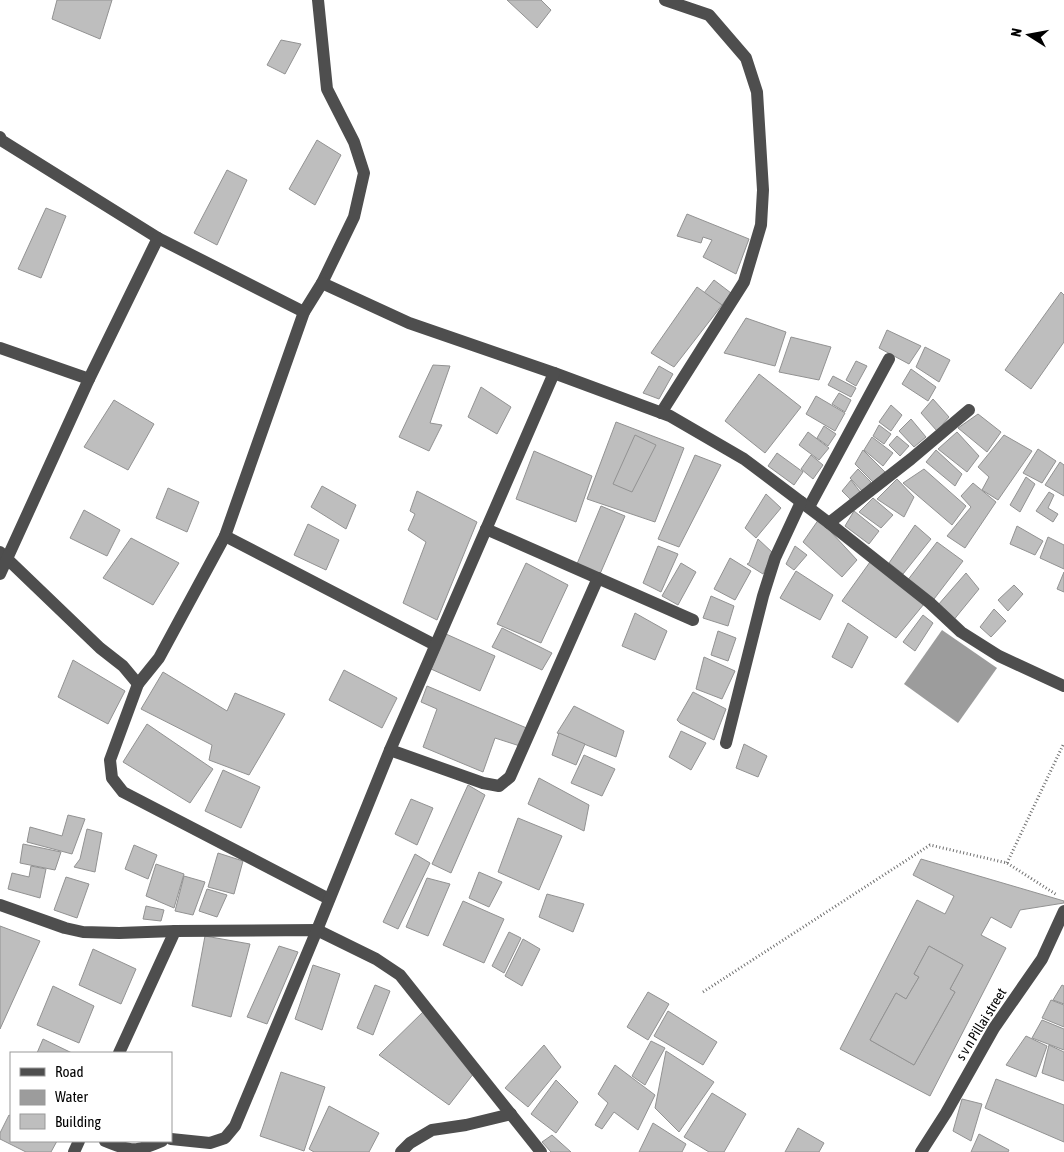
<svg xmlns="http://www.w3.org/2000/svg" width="1064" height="1152" font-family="'Asap Condensed',sans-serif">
<rect width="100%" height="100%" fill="#fff"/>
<!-- water -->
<path fill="#9c9c9c" d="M942 630 997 668 958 723 904 684Z"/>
<!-- building -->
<g fill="#bebebe" stroke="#929292" fill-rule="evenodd">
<path d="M57 0H112L100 39 52 19Z"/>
<path d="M507 0H541L551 10 537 28Z"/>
<path d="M281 40 301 44 285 74 267 65Z"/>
<path d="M317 140 341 155 315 205 289 189Z"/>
<path d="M227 170 247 180 217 245 194 233Z"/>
<path d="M46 208 66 216 41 278 18 269Z"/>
<path d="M687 214 749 239 736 274 703 257 712 240 703 237 701 243 677 236Z"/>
<path d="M714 280 731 293 722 305 704 293Z"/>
<path d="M697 287 722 305 674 367 651 353Z"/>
<path d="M1061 292 1064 295V342L1031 389 1005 370Z"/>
<path d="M746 318 786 332 775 366 724 353Z"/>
<path d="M887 330 921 346 909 364 879 348Z"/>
<path d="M791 337 831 347 819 380 779 372Z"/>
<path d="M925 347 950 360 939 382 916 367Z"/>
<path d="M856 361 867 366 856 386 846 380Z"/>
<path d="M433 365 450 366 430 423 442 425 429 451 399 437Z"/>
<path d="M659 366 673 374 659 399 643 393Z"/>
<path d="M911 369 936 387 928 401 902 384Z"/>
<path d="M759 374 801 407 765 453 725 421Z"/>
<path d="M833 376 856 388 851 397 828 385Z"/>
<path d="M481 387 511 407 497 434 468 417Z"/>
<path d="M839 393 851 400 845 412 832 404Z"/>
<path d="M816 396 845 413 835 431 806 414Z"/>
<path d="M933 399 949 417 937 431 921 413Z"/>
<path d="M114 400 154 424 128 470 84 447Z"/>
<path d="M891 405 902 415 891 431 879 422Z"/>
<path d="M978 414 1001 432 987 452 958 428Z"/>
<path d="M911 419 926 437 914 447 899 431Z"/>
<path d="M616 422 684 448 655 522 587 499Z"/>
<path d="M879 425 891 434 884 444 873 436Z"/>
<path d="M824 426 836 434 828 446 817 438Z"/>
<path d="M808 432 829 448 819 460 799 445Z"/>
<path d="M957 432 979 456 967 472 938 449Z"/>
<path d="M635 435 656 445 632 492 613 484Z"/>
<path d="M1004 435 1032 451 998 500 982 490 989 477 978 467Z"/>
<path d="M897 436 909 446 900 456 889 445Z"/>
<path d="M872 437 893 453 883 466 864 450Z"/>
<path d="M1038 449 1056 461 1042 483 1023 473Z"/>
<path d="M863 450 885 472 873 482 855 464Z"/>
<path d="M936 450 962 474 955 486 926 462Z"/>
<path d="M534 451 592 476 576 522 516 499Z"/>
<path d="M777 453 803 472 794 485 768 466Z"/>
<path d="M695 455 721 465 679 547 658 539Z"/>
<path d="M811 455 823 465 813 479 801 469Z"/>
<path d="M1060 462 1064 465V496L1045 485Z"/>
<path d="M858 469 871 482 863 492 850 478Z"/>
<path d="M924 469 966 506 952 525 903 483Z"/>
<path d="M1026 477 1035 484 1020 512 1010 505Z"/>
<path d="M897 479 914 497 904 517 877 499Z"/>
<path d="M851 480 861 493 852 501 842 491Z"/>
<path d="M973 483 996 502 965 548 947 536 971 507 961 496Z"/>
<path d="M322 486 356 505 346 529 311 507Z"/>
<path d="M168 488 199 502 187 532 156 518Z"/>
<path d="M417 491 477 522 437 620 403 603 426 542 408 530 415 514 410 511Z"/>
<path d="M1049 492 1054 495 1048 508 1058 514 1053 522 1036 511Z"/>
<path d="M766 494 781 508 756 538 745 528Z"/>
<path d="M873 498 893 515 881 528 859 512Z"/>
<path d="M601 506 625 516 600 574 577 564Z"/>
<path d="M84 510 120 530 107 556 70 538Z"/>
<path d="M854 511 879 531 869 544 845 526Z"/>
<path d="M819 519 857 560 842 577 803 542Z"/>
<path d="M308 524 339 540 326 570 294 555Z"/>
<path d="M915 525 931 539 903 574 889 563Z"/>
<path d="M1017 526 1043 541 1035 555 1010 544Z"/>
<path d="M1048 537 1064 545V569L1040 558Z"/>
<path d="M131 538 179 563 153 605 103 578Z"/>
<path d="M758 539 773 553 763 574 747 564 749 563Z"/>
<path d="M937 542 963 561 934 599 907 581Z"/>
<path d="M658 546 678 554 661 592 643 583Z"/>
<path d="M795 546 807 555 794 570 786 564Z"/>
<path d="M730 558 751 571 735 600 714 589Z"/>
<path d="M870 562 924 604 896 638 842 601Z"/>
<path d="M526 563 568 585 541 643 497 624Z"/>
<path d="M681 563 696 572 678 605 662 596Z"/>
<path d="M796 571 833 595 820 620 780 598Z"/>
<path d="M1064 572V592L1057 589Z"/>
<path d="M966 573 979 589 952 622 938 605Z"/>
<path d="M1014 585 1023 594 1008 611 998 600Z"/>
<path d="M711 596 734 606 728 626 703 618Z"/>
<path d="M994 609 1006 621 991 637 980 627Z"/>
<path d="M635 613 667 631 655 660 622 646Z"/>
<path d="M923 615 933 623 915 651 903 642Z"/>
<path d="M848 623 868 637 852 668 832 657Z"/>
<path d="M502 628 552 653 542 670 492 647Z"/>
<path d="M718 631 736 638 728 661 711 655Z"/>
<path d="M446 634 495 656 480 691 431 669Z"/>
<path d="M704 657 735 671 722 699 696 689Z"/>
<path d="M73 660 125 691 108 724 58 697Z"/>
<path d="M344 670 397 698 382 728 329 700Z"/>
<path d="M163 672 227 711 235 693 285 714 249 775 209 760 212 745 141 709Z"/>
<path d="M427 686 529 729 523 747 495 738 483 772 423 747 437 709 421 702Z"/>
<path d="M693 692 726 709 714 740 680 723 677 720Z"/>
<path d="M574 706 624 731 616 757 557 733Z"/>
<path d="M147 724 213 769 190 803 123 762Z"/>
<path d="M681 731 706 743 691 770 669 757Z"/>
<path d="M559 733 585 744 576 765 552 755Z"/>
<path d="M744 744 767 756 758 777 736 768Z"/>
<path d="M584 755 615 769 602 796 571 783Z"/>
<path d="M223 770 260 787 241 828 205 811Z"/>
<path d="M539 778 589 805 584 831 528 804Z"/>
<path d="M468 785 485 795 451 873 432 864Z"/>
<path d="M411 799 433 808 417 845 395 834Z"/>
<path d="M68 815 85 819 72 854 27 842 30 827 62 836Z"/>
<path d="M518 818 562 836 539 890 498 872Z"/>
<path d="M87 829 102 833 95 872 74 867 80 859Z"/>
<path d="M23 844 61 852 55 870 20 863Z"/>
<path d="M134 845 157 855 148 879 125 869Z"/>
<path d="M218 853 243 861 234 894 208 887Z"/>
<path d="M415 854 430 863 398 929 383 922Z"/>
<path d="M921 859 1064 901V903L1020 910 1011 928 991 917 981 935 1006 948 930 1096 840 1049 917 900 945 914 954 896 913 875ZM929 946 963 965 950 989 955 992 914 1065 870 1040 896 993 906 999 919 977 914 974Z"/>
<path d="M156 864 184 874 174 908 146 896Z"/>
<path d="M31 866 46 869 40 898 8 889 12 873 29 877Z"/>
<path d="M479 872 502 882 489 907 469 898Z"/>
<path d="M184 876 205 882 193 915 175 911Z"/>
<path d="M66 877 89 884 77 918 54 910Z"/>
<path d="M427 878 450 884 428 936 406 927Z"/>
<path d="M207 889 227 895 217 917 199 911Z"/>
<path d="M547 894 584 904 573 932 539 917Z"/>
<path d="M463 901 504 919 484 963 443 945Z"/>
<path d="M146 906 164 910 161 921 143 919Z"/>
<path d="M0 926 40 941 0 1029Z"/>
<path d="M509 932 521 938 504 973 492 966Z"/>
<path d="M205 936 250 944 231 1017 192 1006Z"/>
<path d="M523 939 540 949 522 986 505 976Z"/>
<path d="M279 946 298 952 267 1024 247 1017Z"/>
<path d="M929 946 963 965 950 989 955 992 914 1065 870 1040 896 993 906 999 919 977 914 974Z"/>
<path d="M93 949 136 969 121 1004 79 985Z"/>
<path d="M313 965 340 974 322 1030 295 1019Z"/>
<path d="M375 985 390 991 373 1035 357 1028Z"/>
<path d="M1062 985 1064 986V1004L1053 1000Z"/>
<path d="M53 986 94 1006 79 1043 37 1025Z"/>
<path d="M648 992 669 1004 648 1040 627 1027Z"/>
<path d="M1051 1000 1064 1005V1027L1042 1018Z"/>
<path d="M424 1011 474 1073 449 1105 379 1055Z"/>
<path d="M668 1011 717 1042 703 1065 654 1036Z"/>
<path d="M1042 1020 1064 1029V1050L1032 1038Z"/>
<path d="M1026 1036 1047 1046 1036 1077 1006 1065Z"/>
<path d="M43 1039 72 1053H37Z"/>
<path d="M651 1041 665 1048 645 1085 632 1076Z"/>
<path d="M544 1045 561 1067 528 1107 505 1088Z"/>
<path d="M1049 1045 1064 1052V1081L1042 1073Z"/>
<path d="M666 1051 714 1082 679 1132 655 1108Z"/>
<path d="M615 1065 655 1095 638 1130 614 1112 602 1129 595 1125 608 1103 598 1094Z"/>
<path d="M281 1072 325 1087 304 1151 260 1136Z"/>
<path d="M996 1079 1064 1105V1142L985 1108Z"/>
<path d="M556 1080 578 1102 556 1133 531 1114Z"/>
<path d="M712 1093 746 1114 724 1152H709L684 1137Z"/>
<path d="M962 1099 982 1104 971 1141 953 1131Z"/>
<path d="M329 1106 379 1133 369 1152H314L309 1149Z"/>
<path d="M9 1115 11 1116V1141H57L51 1152H26L0 1139V1133Z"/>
<path d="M653 1123 686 1144 682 1152H639Z"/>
<path d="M798 1128 824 1143 819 1152H785Z"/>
<path d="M979 1134 1009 1150 1008 1152H971Z"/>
<path d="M552 1135 571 1152H551L542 1142Z"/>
</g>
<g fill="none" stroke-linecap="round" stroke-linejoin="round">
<!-- path -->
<g stroke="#707070" stroke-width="3" stroke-dasharray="1 2.5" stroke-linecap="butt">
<path d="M1007 863 1064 743"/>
<path d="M703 992 930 845 1007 863 1057 895"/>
</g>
<!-- minor -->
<g stroke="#4e4e4e" stroke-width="12">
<path d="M318 0 327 89 354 142 364 173 354 217 322 283"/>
<path d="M0 137 1 140 158 238"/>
<path d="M0 348 89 379"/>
<path d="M661 413 744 282 761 225 763 190 757 92 746 58 709 15 665 0"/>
<path d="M809 507 889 359"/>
<path d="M829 523 911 459 969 410"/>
<path d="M486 529 693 620"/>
<path d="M225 536 435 645"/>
<path d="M0 552 100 648 123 666 138 684 159 658 225 536 304 312 322 283 409 323 554 373 670 416 744 459 829 523 930 603 961 632 999 656 1064 686"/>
<path d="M0 574 89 379 158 238 304 312"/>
<path d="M138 684 110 760 112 778 123 792 329 899"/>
<path d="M726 743 763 596 775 558 801 502"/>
<path d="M390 750 483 783 499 786 510 777 598 578"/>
<path d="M0 905 65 928 83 932 119 933 175 931 317 930 376 959 400 975 541 1152"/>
<path d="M119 1053 175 931"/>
<path d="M171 1139 210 1143 225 1138 235 1126 317 930 390 750 554 373"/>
<path d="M105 1141C133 1152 135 1152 162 1141"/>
<path d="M74 1152 79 1141"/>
<path d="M401 1152 410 1143 432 1130 466 1125 511 1114"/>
<path d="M921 1152 946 1113 994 1028 1042 959 1064 911"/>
</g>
</g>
<g text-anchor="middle" stroke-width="4" stroke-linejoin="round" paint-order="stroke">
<!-- street labels -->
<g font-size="14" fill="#000" stroke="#fff">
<text transform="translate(981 1024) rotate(-58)" y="5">s v n Pillai street</text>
</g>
</g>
<!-- legend -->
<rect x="10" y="1052" width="162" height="90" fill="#ffffff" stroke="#999999"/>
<rect x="20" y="1068" width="25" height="8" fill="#4e4e4e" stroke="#999999"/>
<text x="55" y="1077" font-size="15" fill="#000000">Road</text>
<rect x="20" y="1090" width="25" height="15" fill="#9c9c9c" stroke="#999999"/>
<text x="55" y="1102" font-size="15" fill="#000000">Water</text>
<rect x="20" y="1114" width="25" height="15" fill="#bebebe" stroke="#999999"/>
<text x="55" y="1127" font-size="15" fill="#000000">Building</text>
<!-- north arrow -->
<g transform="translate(1029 35) rotate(281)" stroke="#ffffff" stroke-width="4" paint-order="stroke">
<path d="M0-4L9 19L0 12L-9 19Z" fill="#000000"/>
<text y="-8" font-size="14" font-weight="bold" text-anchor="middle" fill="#000000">N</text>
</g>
</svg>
